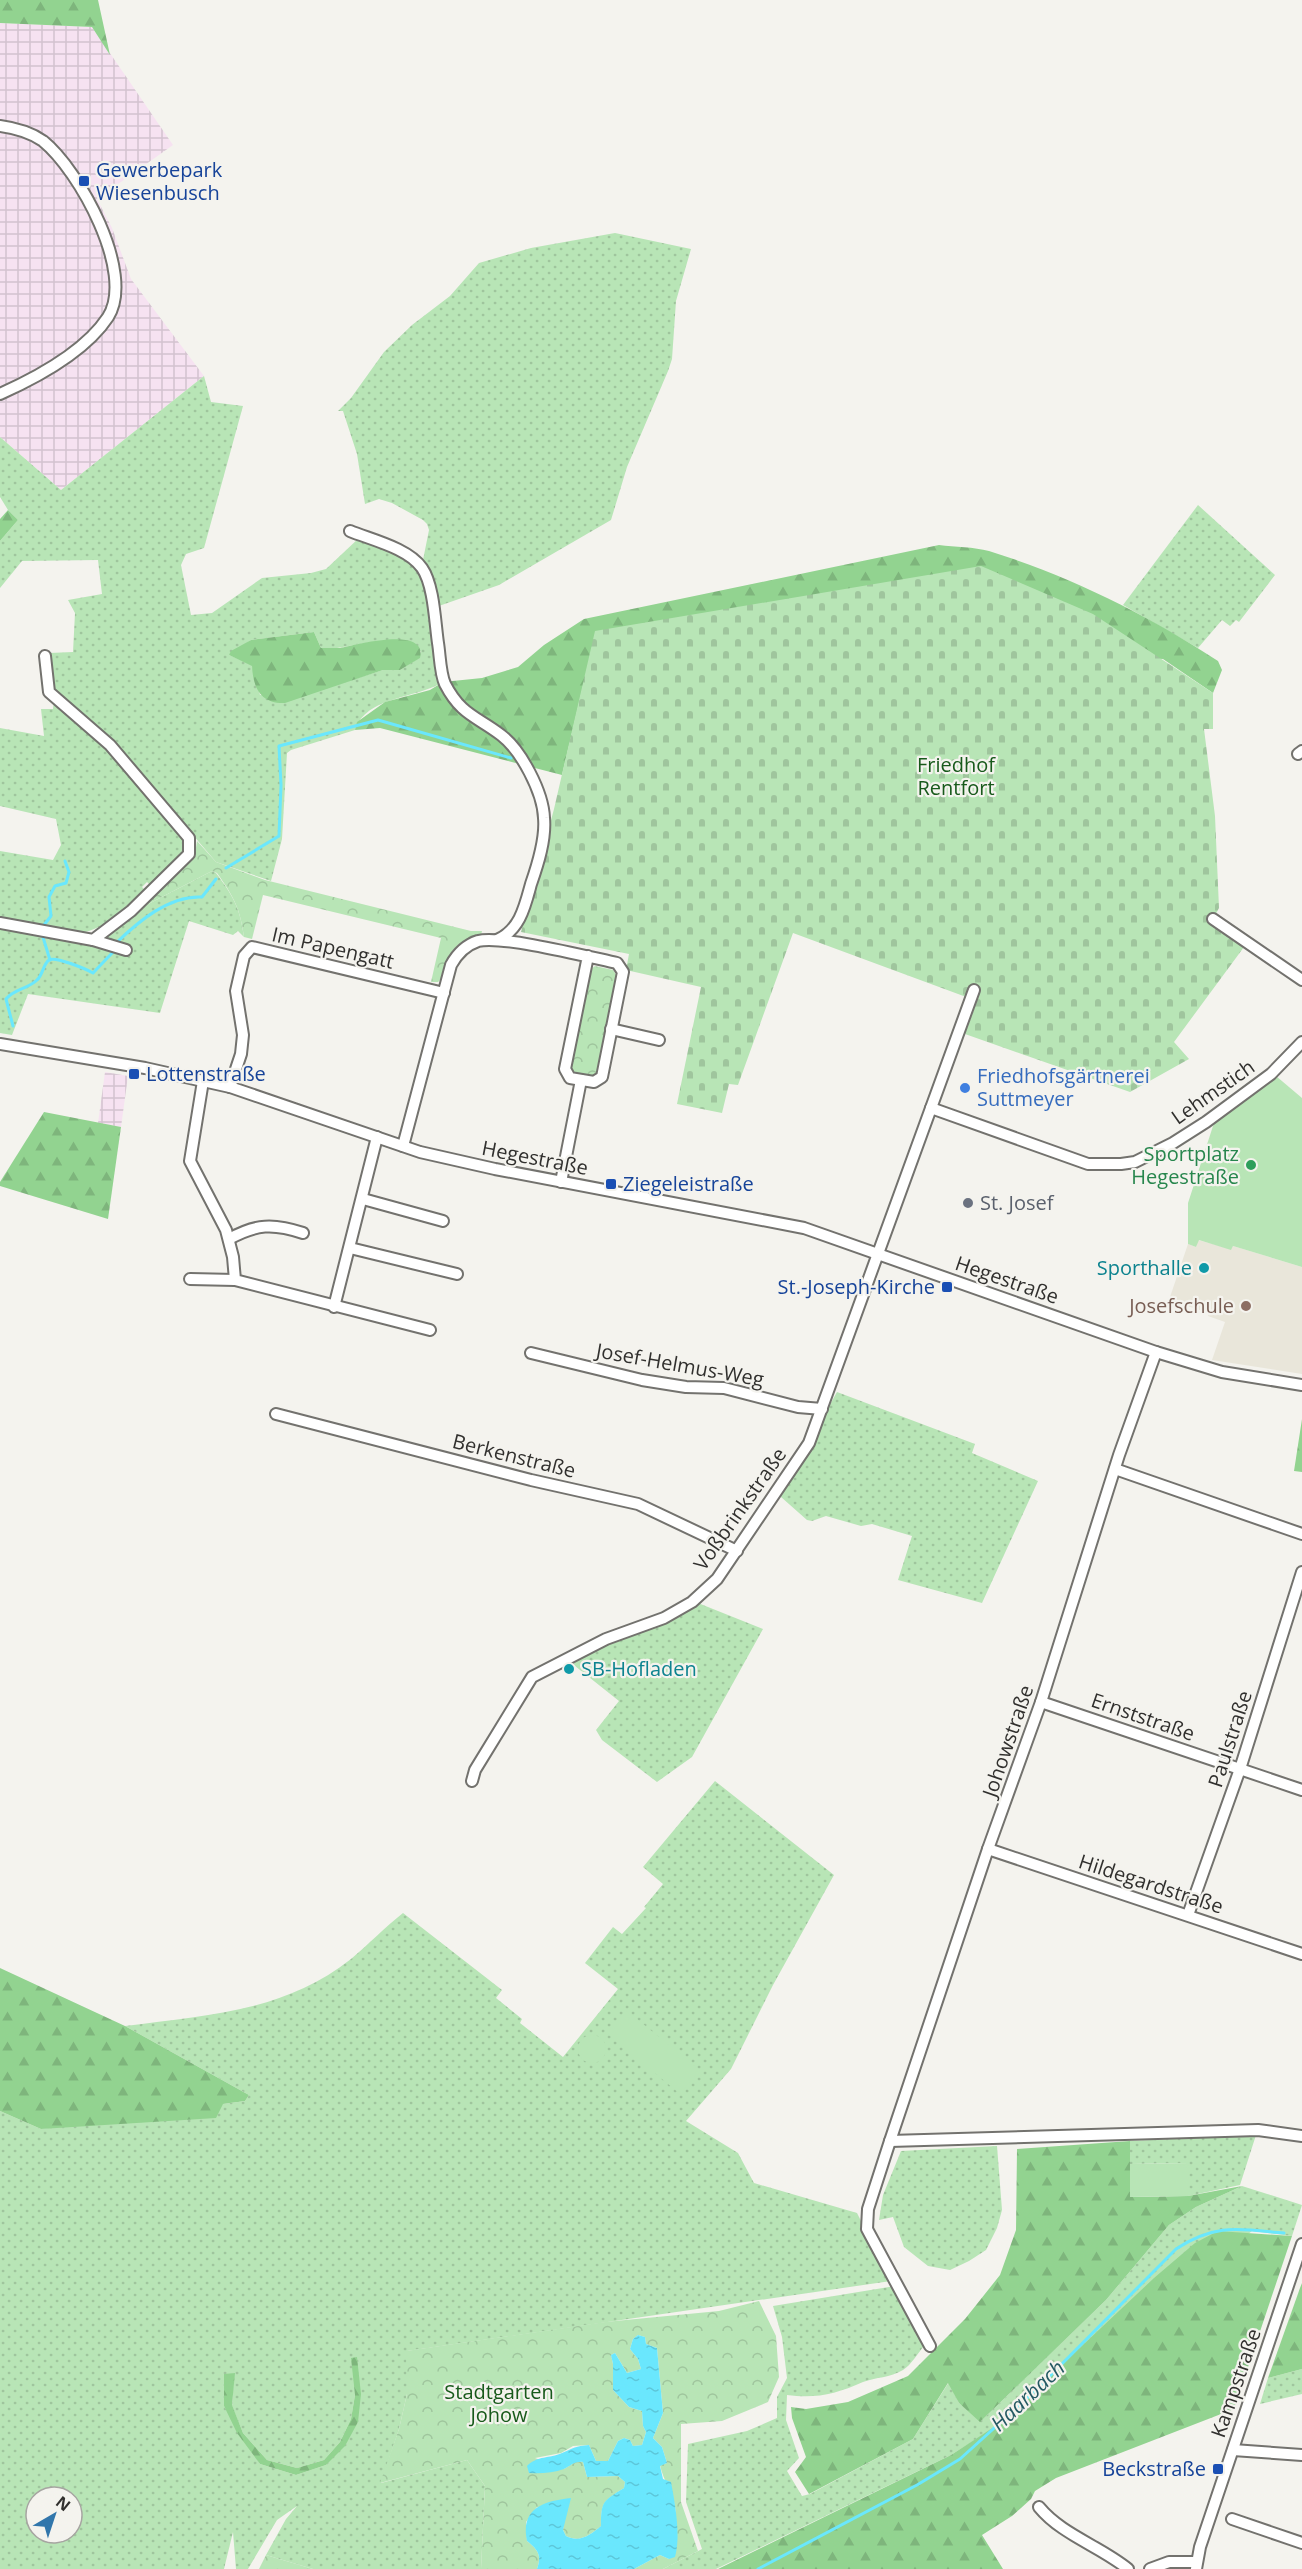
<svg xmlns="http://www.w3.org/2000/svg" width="1302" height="2569" font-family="'Open Sans',sans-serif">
<defs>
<pattern id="industrial-grid" width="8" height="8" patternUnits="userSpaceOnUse" patternTransform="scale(1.5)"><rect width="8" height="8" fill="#f6e2f1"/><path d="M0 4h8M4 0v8" fill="none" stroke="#d3c2cf"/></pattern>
<pattern id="grass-dots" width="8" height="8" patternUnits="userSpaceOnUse" patternTransform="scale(1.5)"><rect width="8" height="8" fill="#b8e5b6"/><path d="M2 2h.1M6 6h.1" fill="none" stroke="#9fc59d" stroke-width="1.8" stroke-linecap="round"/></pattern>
<pattern id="forest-firs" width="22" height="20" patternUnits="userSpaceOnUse" patternTransform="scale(1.5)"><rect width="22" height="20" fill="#92d390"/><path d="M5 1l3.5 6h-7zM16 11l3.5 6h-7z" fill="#7eb57c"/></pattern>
<pattern id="cemetery-stones" width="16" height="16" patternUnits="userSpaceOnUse" patternTransform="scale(1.5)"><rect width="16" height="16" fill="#b8e5b6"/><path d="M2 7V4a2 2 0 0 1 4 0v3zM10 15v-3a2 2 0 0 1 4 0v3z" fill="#9fc59d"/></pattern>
<pattern id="park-crowns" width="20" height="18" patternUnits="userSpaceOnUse" patternTransform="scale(1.5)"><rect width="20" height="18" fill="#b8e5b6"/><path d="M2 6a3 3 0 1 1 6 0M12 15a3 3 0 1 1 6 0" fill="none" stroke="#9fc59d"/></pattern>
<pattern id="water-ripples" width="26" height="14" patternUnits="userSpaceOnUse" patternTransform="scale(1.5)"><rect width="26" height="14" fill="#6ae7fd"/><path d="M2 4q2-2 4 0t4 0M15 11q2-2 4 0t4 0" fill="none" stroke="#5cc6d9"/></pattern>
</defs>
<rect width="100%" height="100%" fill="#f4f3ee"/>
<!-- industrial -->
<g fill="url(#industrial-grid)">
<path d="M0 23 92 27 173 145 97 199 112 228 131 279 204 376 61 490 0 437Z"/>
<path d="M105 1072 128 1076 121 1127 98 1123Z"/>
</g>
<!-- built -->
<path fill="#e9e6da" d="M1198 1240 1231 1249 1233 1246 1302 1267V1374L1212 1360 1225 1322 1208 1316 1209 1313 1169 1300 1188 1244 1196 1247Z"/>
<!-- grass -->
<g fill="url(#grass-dots)" fill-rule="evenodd">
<path d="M615 233 691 249 676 301 672 359 668 371 627 467 611 520 499 585 436 607 432 582 423 560 429 530 427 524 423 520 392 503 379 499 365 504 357 454 343 411H338L351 398 384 352 412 325 450 296 479 263 531 248Z"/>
<path d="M204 376 211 402 243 406 204 548 186 554 181 565 191 615 212 613 262 578 311 573 326 569 359 538 407 559 423 580 443 682C416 699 366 696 355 730L291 750 287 753 282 839 271 881 216 862 115 744 55 689 49 653 73 652 75 613 68 600 102 594 98 560 22 561 0 588V541L18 520 8 510 0 497V437L61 490ZM314 632 321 648H337L372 642 421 651 419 658 400 670H383L339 684 260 695 252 665 229 655 251 640Z"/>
<path d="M1198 505 1275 575 1239 622 1236 620 1230 626 1222 620 1198 648 1123 605Z"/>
<path d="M54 700 98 739 181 835C190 858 165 871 150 885L147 882 142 887 145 890C122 910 105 932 72 934L0 917V851L53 860 61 845 56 819 0 806V728L44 736 41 709H53Z"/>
<path d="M212 871 216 873C234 897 240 908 244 937L238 931 233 935 189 921 160 1013 28 994 12 1035 0 1033V930L5 928 121 952 102 937 129 914Z"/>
<path d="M837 1392 975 1444 972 1453 1038 1481 982 1603 898 1580 912 1536 872 1524 861 1526 826 1516 812 1521 807 1520 781 1497V1491Z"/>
<path d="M698 1603 763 1629 692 1757 657 1782 602 1740 596 1730 619 1701 570 1662 615 1642 669 1622Z"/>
<path d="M715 1781 834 1875 773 1985 731 2069 686 2121 738 2153 754 2183 857 2213 891 2281 407 2351V2394L399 2429 381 2483 467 2460 485 2486 481 2569H313L266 2555 286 2519 297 2506 277 2520 248 2569H236L233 2532 224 2569H0V2111L41 2129 245 2101 249 2095 125 2026C207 2015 284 2012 351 1959 369 1944 385 1927 403 1913L502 1990 496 1998 522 2019 520 2023 563 2057 618 1989 585 1963 613 1927 622 1934 646 1908 644 1907 663 1884 643 1867ZM351 2358 358 2422 326 2465 296 2475 260 2464 224 2406 234 2373 232 2406 243 2433 267 2460 297 2468 324 2460 340 2442 351 2419 355 2395ZM36 2497H72V2533H36Z"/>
<path d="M1256 2135 1240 2185 1188 2196V2163L1130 2164V2141Z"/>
<path d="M997 2146 1002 2210 997 2228 986 2250 969 2261 950 2270 928 2266 904 2247 893 2217 879 2220 883 2195 901 2151Z"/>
<path d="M1242 2186 1302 2205 1292 2236 1252 2231 1001 2423 951 2455 716 2569H663L702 2549 686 2502 688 2444 747 2431 777 2418V2397L787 2378 782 2337 773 2306 895 2286 924 2346C918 2353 911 2365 903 2370 890 2378 876 2377 863 2382 836 2394 816 2399 787 2395L786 2420 799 2458 787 2471 802 2496 810 2494 913 2439 949 2382 959 2403 981 2421 1106 2300 1169 2225 1196 2207Z"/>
<path d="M1302 2369V2394L1260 2404 1268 2378Z"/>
</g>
<!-- forest -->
<g fill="url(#forest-firs)">
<path d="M0 0H98L110 55 92 27 0 23Z"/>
<path d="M8 510 18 520 0 541V519Z"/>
<path d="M939 545C955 547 974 547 989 551 1070 576 1148 615 1218 661L1222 670 1213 693 1163 659 596 631 562 775 380 728 355 730 357 722 385 702 430 690 443 682 482 678 518 667 544 645 584 619Z"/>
<path d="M314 632 321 648C327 648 333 648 340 648 355 645 428 625 420 658L400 670H383L285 703C261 704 253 688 252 666L229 655 231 651 251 640Z"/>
<path d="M44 1112 121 1127 108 1219 0 1186V1182Z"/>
<path d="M1302 1419V1472L1294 1471Z"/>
<path d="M0 1968 125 2026 249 2095 245 2101 223 2104 216 2118 41 2129 0 2111Z"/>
<path d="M1130 2141V2197L1188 2196 1242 2186 1196 2207 1169 2225 1106 2300 980 2422 959 2403 948 2383 913 2439 809 2494 795 2472 806 2457 792 2418 791 2407 806 2409 848 2402 908 2376 965 2319 1000 2275 1016 2230 1017 2149Z"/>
<path d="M1218 2231 1292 2236 1234 2409 1056 2478 1035 2491 1031 2499 1012 2516 982 2535 1003 2569H718L951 2455 1000 2423 1154 2278 1195 2243Z"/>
<path d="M1302 2283V2369L1268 2378 1300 2288Z"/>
<path d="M357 2357 361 2394 358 2422 345 2446 326 2465 296 2475 260 2464 237 2433 224 2406V2374L235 2373 232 2405 243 2433 267 2460 297 2468 324 2460 340 2442 351 2419 355 2395 351 2358Z"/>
</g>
<!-- cemetery -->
<path fill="url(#cemetery-stones)" d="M981 566 1093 614 1213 693V729H1204L1215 816 1219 908 1211 923 1244 947 1174 1042 1189 1059 1130 1092 965 1034 977 1001 793 933 738 1085 729 1084 722 1113 677 1104 701 987 626 970 629 954 521 932 554 809 595 631Z"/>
<!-- park -->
<g fill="url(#park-crowns)">
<path d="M197 841 216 862 265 880 471 931H482L481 935C457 939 445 955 441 979L438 982H431L441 938 263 895 252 939 244 937C240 908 234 897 217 873L212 871 129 914 195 854Z"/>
<path d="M595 966 613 970 617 976 599 1068 595 1074 589 1077 574 1073 570 1067 590 970Z"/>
<path d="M759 2301 776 2336 779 2377 768 2402 722 2421 681 2424V2502L698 2551 663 2569H634L660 2555 669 2559C672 2542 678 2523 675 2506 673 2493 663 2480 660 2465L667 2463 662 2447 653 2438 663 2413 657 2348 646 2344 645 2337 638 2335 633 2339 630 2349 638 2359 641 2369 627 2373 615 2353 611 2355 613 2364V2390L629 2407 642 2411 643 2426 646 2432 642 2445 633 2446 630 2440 624 2438 618 2441 608 2461H596L589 2445 573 2446 561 2453 535 2458 564 2469 577 2461 583 2462 587 2477 618 2476 625 2482 624 2488C604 2501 601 2501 601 2526 590 2535 580 2543 566 2536L563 2530 564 2522 537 2507 526 2522 527 2541C538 2550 542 2555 537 2569H481L485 2486 467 2460 380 2483 399 2429 407 2394 406 2351 605 2322 719 2311Z"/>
<path d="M266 2555 313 2569H259Z"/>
</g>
<!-- pitch -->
<g fill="#b8e5b6">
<path d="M1276 1076 1302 1098V1267L1233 1246 1231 1250 1199 1240 1196 1247 1188 1244V1203L1213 1126 1217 1120Z"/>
<path d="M627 2011 700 2070 680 2094 608 2034Z"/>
<circle cx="592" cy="2049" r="14"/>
<path d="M1188 2163V2196L1130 2197V2164Z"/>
</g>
<!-- water -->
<path fill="url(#water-ripples)" d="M638 2335 645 2337 646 2344 657 2348 663 2413 653 2438 662 2447 667 2463 660 2466 663 2479 671 2482C675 2503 681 2536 675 2557L669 2559 660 2555 634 2569H537C542 2555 538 2550 527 2541 520 2508 544 2501 571 2498L563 2530 566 2536C580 2543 590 2535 601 2526 601 2501 603 2501 624 2488L625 2482 618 2476 587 2477 583 2462C574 2461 571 2466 564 2469 553 2473 540 2474 529 2473L527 2466C538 2455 549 2459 562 2453 574 2448 575 2446 589 2445L596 2461H608L618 2441 624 2438 630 2440 633 2446 642 2445 646 2432 643 2426 642 2411 629 2407 613 2390V2364L611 2355 615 2353 627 2373 641 2369 638 2359 630 2349 633 2339Z"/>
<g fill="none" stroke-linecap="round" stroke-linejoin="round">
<!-- stream -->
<g stroke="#6ae7fd" stroke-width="3">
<path d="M226 868 279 836 281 785 279 746 378 720 511 758"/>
<path d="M44 925 51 916 49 897 55 886 66 883 69 872 65 861"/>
<path d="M42 934 50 960"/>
<path d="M116 943C138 922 169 895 202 897L216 879"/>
<path d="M13 1026 6 999C14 989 28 989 37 980 43 975 43 964 49 960 55 956 86 969 93 973L114 951"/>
<path d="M758 2569 917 2485 960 2459 1035 2391 1176 2249C1216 2223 1239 2229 1284 2233"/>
</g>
<defs>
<g id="street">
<path d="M0 126C15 128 30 132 43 141 79 170 136 273 108 317 85 352 38 377 0 394"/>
<path d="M350 531C372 540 408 548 422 568 434 585 435 623 438 643 440 655 440 673 445 684 461 715 476 716 501 735 521 750 543 792 544 818 546 839 538 864 531 884 525 906 520 930 497 940"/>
<path d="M1298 754 1302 751"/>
<path d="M1213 919 1302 980"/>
<path d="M0 923 93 940 131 911 189 854V838L110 745 49 692 45 656"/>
<path d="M93 940 126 950"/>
<path d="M611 1029 659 1040"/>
<path d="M0 1044 145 1068 230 1087 420 1152 495 1169 804 1228 1156 1352 1222 1372 1302 1385"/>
<path d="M203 1081 190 1161 226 1230 233 1257 235 1280 430 1330"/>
<path d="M230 1087 241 1054 243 1035 236 991 244 956 252 947 444 993"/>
<path d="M931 1108 1088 1164H1121L1135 1162 1173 1143 1206 1122 1271 1074 1302 1042"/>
<path d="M403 1146 451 965C457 954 466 945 478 941 502 935 589 957 617 963L623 972 602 1077 594 1082 570 1078 565 1069 588 956"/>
<path d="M561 1182 581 1080"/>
<path d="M363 1199 443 1221"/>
<path d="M229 1239C256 1224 273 1223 303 1233"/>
<path d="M350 1248 457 1274"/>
<path d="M190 1279 235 1280"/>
<path d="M334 1307 377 1137"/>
<path d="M1156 1352 1119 1455 1041 1702 988 1849 890 2141 1258 2130 1302 2136"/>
<path d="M531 1353 642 1380 686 1387 724 1388 798 1407 822 1409"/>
<path d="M276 1414 531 1480 638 1504 737 1551"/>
<path d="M1115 1469 1302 1534"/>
<path d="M1041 1702 1302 1790"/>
<path d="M472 1781 475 1770 532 1677 606 1639 664 1618 692 1602 717 1579 809 1443 974 990"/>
<path d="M988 1849 1302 1954"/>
<path d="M1188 1915 1240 1769 1302 1572"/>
<path d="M890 2141 868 2209 867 2229 930 2346"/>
<path d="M1233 2450 1302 2455"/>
<path d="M1039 2507C1062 2535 1100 2546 1128 2569"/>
<path d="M1232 2519 1302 2543"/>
<path d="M1150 2569 1169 2562H1196"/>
<path d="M1196 2569 1200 2547 1302 2244"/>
</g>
</defs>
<!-- street casing -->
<use href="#street" stroke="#73726e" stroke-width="14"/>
<!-- street -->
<use href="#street" stroke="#fff" stroke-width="10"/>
</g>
<!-- markers -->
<g fill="#1a4fb4" stroke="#f4f3ee" stroke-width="2">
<rect x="78" y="175" width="12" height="12" rx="3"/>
<rect x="128" y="1068" width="12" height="12" rx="3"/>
<rect x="605" y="1178" width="12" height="12" rx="3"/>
<rect x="941" y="1281" width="12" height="12" rx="3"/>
<rect x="1212" y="2463" width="12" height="12" rx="3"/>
</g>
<circle fill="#3f7fe0" stroke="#f4f3ee" stroke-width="2" cx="965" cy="1088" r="6"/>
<circle fill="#2e9e5b" stroke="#f4f3ee" stroke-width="2" cx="1251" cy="1165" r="6"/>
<circle fill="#6b7280" stroke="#f4f3ee" stroke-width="2" cx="968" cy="1203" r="6"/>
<g fill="#0f9aa8" stroke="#f4f3ee" stroke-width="2">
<circle cx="1204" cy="1268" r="6"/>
<circle cx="569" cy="1669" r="6"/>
</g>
<circle fill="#8d6e63" stroke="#f4f3ee" stroke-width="2" cx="1246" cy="1306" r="6"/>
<g text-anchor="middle" stroke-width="4.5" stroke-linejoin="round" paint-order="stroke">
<!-- transit labels -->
<g font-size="20" fill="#164399" stroke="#f4f3ee" text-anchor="start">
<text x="96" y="177">Gewerbepark<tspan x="96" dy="23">Wiesenbusch</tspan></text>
<text x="146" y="1081">Lottenstraße</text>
<text x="623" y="1191">Ziegeleistraße</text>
<text x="935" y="1294" text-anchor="end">St.-Joseph-Kirche</text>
<text x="1206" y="2476" text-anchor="end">Beckstraße</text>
</g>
<!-- park labels -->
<g font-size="20" fill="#185a1b" stroke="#f4f3ee">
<text x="956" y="772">Friedhof<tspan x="956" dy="23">Rentfort</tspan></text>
<text x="499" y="2399">Stadtgarten<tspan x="499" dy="23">Johow</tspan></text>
</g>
<!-- street labels -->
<g font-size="20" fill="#31302e" stroke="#f4f3ee">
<text transform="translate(333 948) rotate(13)" y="7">Im Papengatt</text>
<text transform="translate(1213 1092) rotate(-35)" y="7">Lehmstich</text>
<text transform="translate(535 1158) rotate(11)" y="7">Hegestraße</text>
<text transform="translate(1007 1280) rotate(19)" y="7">Hegestraße</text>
<text transform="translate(680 1365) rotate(10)" y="7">Josef-Helmus-Weg</text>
<text transform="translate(514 1456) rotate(14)" y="7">Berkenstraße</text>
<text transform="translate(740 1509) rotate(-55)" y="7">Voßbrinkstraße</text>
<text transform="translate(1143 1717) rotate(19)" y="7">Ernststraße</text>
<text transform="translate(1230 1739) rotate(-72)" y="7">Paulstraße</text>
<text transform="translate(1008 1741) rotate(-71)" y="7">Johowstraße</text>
<text transform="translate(1151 1884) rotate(18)" y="7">Hildegardstraße</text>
<text transform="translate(1236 2383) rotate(-71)" y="7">Kampstraße</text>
</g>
<!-- shop labels -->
<g font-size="20" fill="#366cbe" stroke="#f4f3ee" text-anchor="start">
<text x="977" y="1083">Friedhofsgärtnerei<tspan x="977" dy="23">Suttmeyer</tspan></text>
</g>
<!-- leisure labels -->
<g font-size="20" fill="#27864d" stroke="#f4f3ee" text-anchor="end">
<text x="1239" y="1161">Sportplatz<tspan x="1239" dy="23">Hegestraße</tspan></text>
</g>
<!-- worship labels -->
<g font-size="20" fill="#5b616d" stroke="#f4f3ee" text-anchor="start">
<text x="980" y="1210">St. Josef</text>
</g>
<!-- culture labels -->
<g font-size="20" fill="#0d838f" stroke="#f4f3ee" text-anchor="end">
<text x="1192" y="1275">Sporthalle</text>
<text x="581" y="1676" text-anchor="start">SB-Hofladen</text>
</g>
<!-- education labels -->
<g font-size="20" fill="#785e54" stroke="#f4f3ee" text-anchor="end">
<text x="1234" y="1313">Josefschule</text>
</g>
<!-- water labels -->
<g font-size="21" font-style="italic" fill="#245963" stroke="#f4f3ee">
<text transform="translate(1028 2396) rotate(-43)" y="7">Haarbach</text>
</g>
</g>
<!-- north arrow -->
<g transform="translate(54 2515) rotate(39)"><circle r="28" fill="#f4f3ee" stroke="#a6a5a1" stroke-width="1.5"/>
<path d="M0-4.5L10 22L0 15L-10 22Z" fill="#3176ab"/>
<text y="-9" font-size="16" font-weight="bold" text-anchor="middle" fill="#31302e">N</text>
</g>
</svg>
